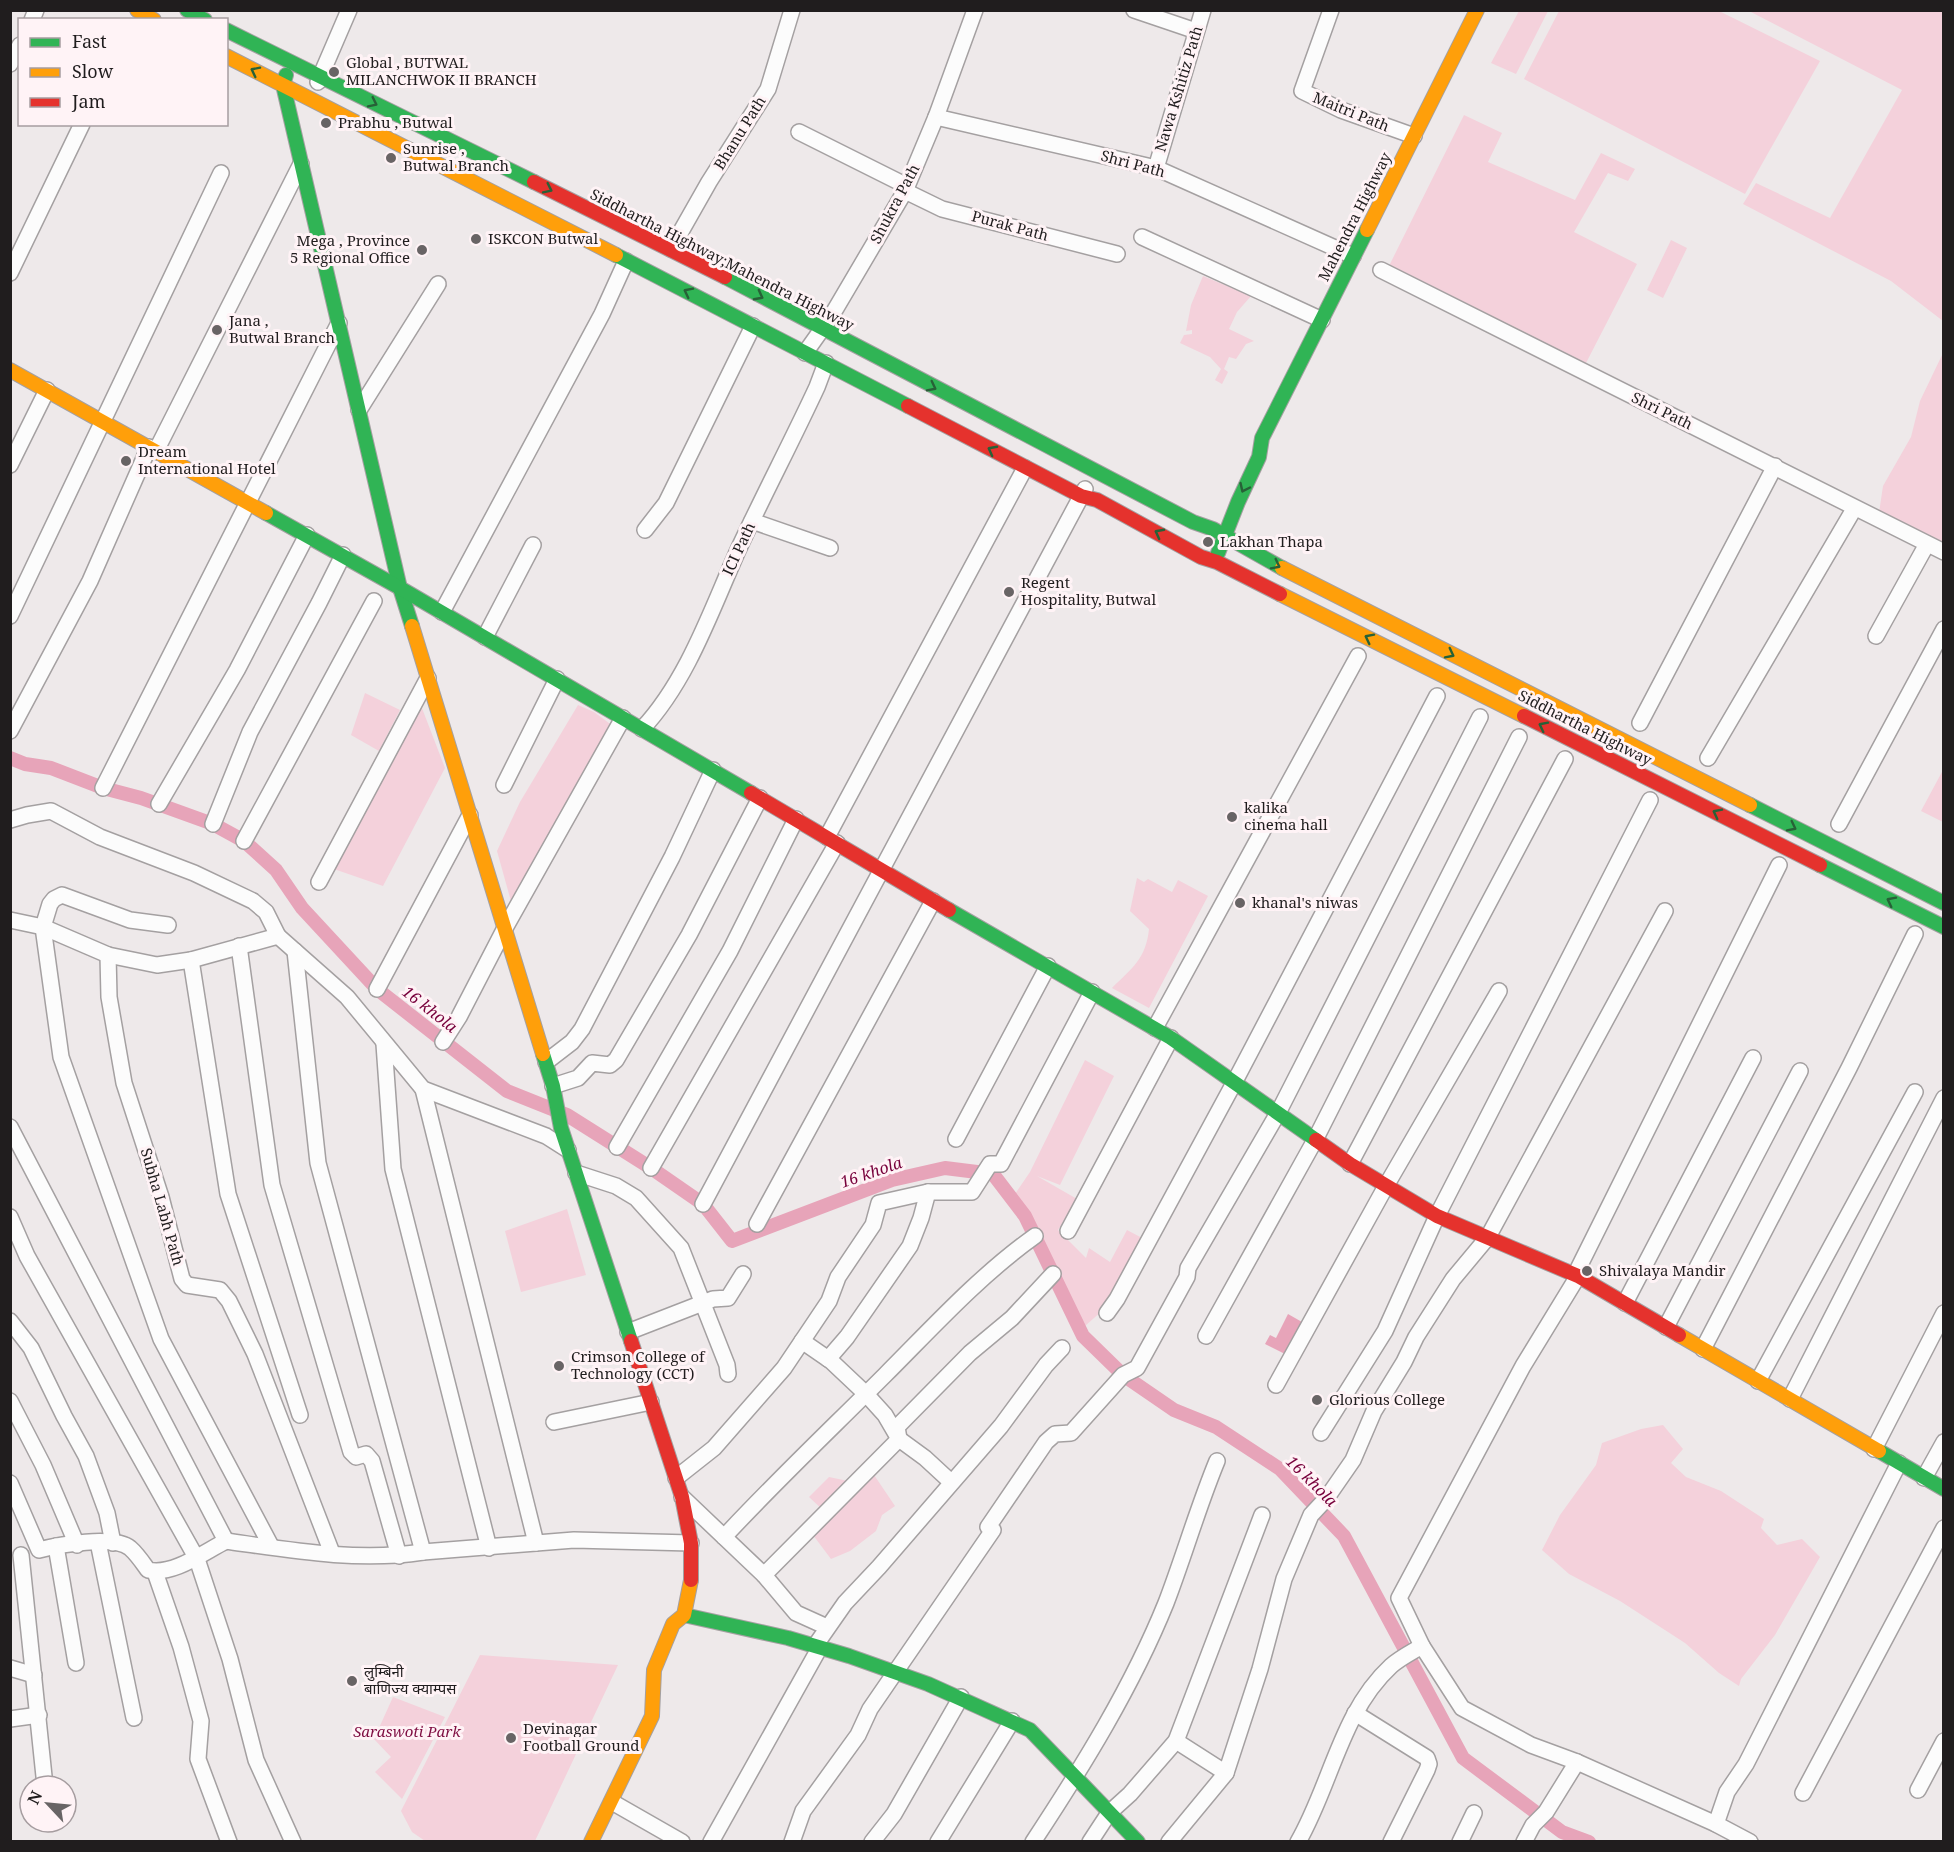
<svg xmlns="http://www.w3.org/2000/svg" width="1954" height="1852" font-family="'Noto Serif','Noto Sans Devanagari',serif">
<rect width="100%" height="100%" fill="#eee9ea"/>
<!-- green -->
<g fill="#f4d1db">
<path d="M1519 11H1548L1516 74 1491 63Z"/>
<path d="M1559 11H1719L1820 61 1745 194 1524 79Z"/>
<path d="M1749 11H1943V321L1891 281 1743 204 1756 183 1830 218 1902 90Z"/>
<path d="M1464 115 1502 133 1488 162 1575 200 1601 153 1635 169 1628 181 1608 173 1574 232 1637 264 1586 363 1389 266Z"/>
<path d="M1671 240 1687 248 1663 298 1647 290Z"/>
<path d="M1203 276 1251 296 1237 312 1229 329 1254 341 1246 344 1236 359 1229 357 1224 369 1228 372 1222 384 1215 380 1221 369 1210 357 1180 343 1184 335 1192 334V330L1186 331 1191 305Z"/>
<path d="M1943 353V542L1879 513 1883 486 1911 437 1920 401Z"/>
<path d="M365 693 400 710 379 751 351 735Z"/>
<path d="M420 703 445 768 383 886 331 868Z"/>
<path d="M578 705 594 712 613 726 512 905 497 851 520 802Z"/>
<path d="M1943 770V822L1921 811Z"/>
<path d="M1137 878 1144 882 1148 879 1172 892 1178 880 1208 896 1149 1008 1112 988C1132 968 1146 959 1149 929L1130 911Z"/>
<path d="M1085 1060 1114 1076 1060 1185 1037 1176 1077 1199 1058 1230 1086 1258 1089 1248 1110 1262 1127 1230 1144 1239 1111 1303 1085 1326 1015 1194 1030 1172Z"/>
<path d="M567 1209 586 1275 521 1292 505 1231Z"/>
<path d="M1663 1425 1683 1449 1671 1463 1686 1477 1721 1491 1764 1519 1761 1528 1777 1545 1802 1539 1820 1557 1775 1635 1741 1679 1739 1686 1719 1673 1685 1643 1620 1601 1569 1574 1542 1550 1560 1515 1596 1465 1602 1443 1641 1429Z"/>
<path d="M870 1469 895 1506 882 1515 876 1531 850 1551 831 1559 813 1535Z"/>
<path d="M829 1477 848 1481 823 1510 809 1497Z"/>
<path d="M480 1655 618 1665 535 1841H425L412 1832 401 1811Z"/>
<path d="M393 1697 445 1717 402 1799 375 1772 391 1757 374 1739Z"/>
</g>
<!-- water -->
<path fill="#e7a4b9" d="M1288 1314 1302 1322 1285 1354 1265 1344 1270 1335 1276 1338Z"/>
<g fill="none" stroke-linecap="round" stroke-linejoin="round">
<!-- canal -->
<path stroke="#e7a4b9" stroke-width="14" d="M10 758 25 764 51 768 103 788 141 798 213 824 244 841 276 870 302 908 377 989 507 1091 567 1115 651 1168 703 1204 732 1241 892 1180 945 1168 993 1174 1025 1216 1083 1336 1123 1375 1174 1410 1216 1427 1280 1469 1344 1536 1463 1758 1562 1832 1589 1842"/>
<defs>
<g id="street">
<path d="M1134 10 1196 31"/>
<path d="M1331 10 1302 91 1341 110 1414 136"/>
<path d="M32 20 36 10"/>
<path d="M10 64 20 45"/>
<path d="M318 82 349 10"/>
<path d="M936 117 1156 168 1353 256"/>
<path d="M799 132 907 186"/>
<path d="M1156 168 1203 10"/>
<path d="M905 191 942 209 1117 254"/>
<path d="M1142 237 1322 320"/>
<path d="M671 249 709 182 768 89 792 10"/>
<path d="M1381 270 1944 552"/>
<path d="M10 273 82 124"/>
<path d="M805 353 832 315 905 191 936 117 975 10"/>
<path d="M359 410 438 284"/>
<path d="M156 451 301 164"/>
<path d="M10 465 47 390"/>
<path d="M752 521 830 548"/>
<path d="M645 530 666 503 753 326"/>
<path d="M442 612 602 314 626 261"/>
<path d="M10 616 221 173"/>
<path d="M1876 636 1927 544"/>
<path d="M485 637 533 545"/>
<path d="M1640 723 1775 466"/>
<path d="M642 729C688 680 712 608 739 548 764 494 792 441 817 387L826 363"/>
<path d="M10 731 90 581 149 447"/>
<path d="M1708 758 1854 509"/>
<path d="M504 785 557 679"/>
<path d="M103 788 339 323"/>
<path d="M159 804 237 670 307 535"/>
<path d="M10 820 27 815 51 811 100 837 194 873 253 901 266 912 278 936"/>
<path d="M213 824 250 732 319 603 343 555"/>
<path d="M1839 824 1944 629"/>
<path d="M827 837 1025 468"/>
<path d="M244 841 374 601"/>
<path d="M319 882 428 678"/>
<path d="M10 920 43 927 108 955 157 965 191 960 278 936 347 997 423 1089 546 1136 568 1150"/>
<path d="M168 925 130 920 62 895 54 899 50 904 43 927 61 1057 161 1339 271 1546"/>
<path d="M239 946 272 1185 351 1452 356 1457 366 1454 372 1461 399 1556"/>
<path d="M295 951 318 1163 423 1552"/>
<path d="M108 955 109 997 124 1083 161 1197 182 1279 187 1285 220 1290 229 1301 255 1354 332 1553"/>
<path d="M191 960 228 1194 300 1415"/>
<path d="M377 989 470 815"/>
<path d="M1155 1028 1358 656"/>
<path d="M443 1042 459 1017 505 928 623 718"/>
<path d="M384 1044 393 1169 489 1548"/>
<path d="M546 1062 572 1042 582 1029 672 857 713 770"/>
<path d="M553 1086 578 1078 592 1063 610 1065 616 1060 689 935 760 798"/>
<path d="M423 1089 536 1543"/>
<path d="M10 1127 226 1541C204 1552 173 1576 148 1570 143 1563 137 1554 130 1548 114 1535 58 1545 39 1550L10 1483"/>
<path d="M956 1139 1048 966"/>
<path d="M617 1147 730 951 796 819"/>
<path d="M1350 1164 1565 759"/>
<path d="M651 1168 837 843"/>
<path d="M576 1173 616 1186 636 1198 681 1248 727 1365 728 1374"/>
<path d="M703 1204 1085 489"/>
<path d="M10 1217 27 1256 197 1559 230 1659 256 1760 293 1842"/>
<path d="M757 1224 933 901"/>
<path d="M1068 1231 1171 1038"/>
<path d="M1575 1275 1779 865"/>
<path d="M1625 1303 1753 1058"/>
<path d="M1107 1313 1117 1299 1234 1083 1437 696"/>
<path d="M10 1321 31 1348 64 1416 86 1456 107 1513 113 1543"/>
<path d="M1666 1327 1800 1071"/>
<path d="M628 1332 713 1299 728 1298 743 1274"/>
<path d="M1206 1336 1315 1140 1519 737"/>
<path d="M802 1341 831 1361 866 1394 885 1415 899 1439 925 1458 951 1482"/>
<path d="M1703 1349 1849 1068 1915 934"/>
<path d="M828 1359 847 1337 910 1246 921 1218 928 1192"/>
<path d="M1758 1381 1915 1092"/>
<path d="M1276 1385 1386 1186 1499 991"/>
<path d="M1790 1399 1944 1098"/>
<path d="M10 1401 43 1465 77 1545"/>
<path d="M554 1422 651 1402"/>
<path d="M1321 1433 1385 1331 1437 1216 1650 800"/>
<path d="M1874 1449 1944 1313"/>
<path d="M676 1478 714 1448 784 1368 829 1301 838 1277 873 1225 879 1203 928 1192H972L990 1164H1001L1092 992"/>
<path d="M1924 1478 1944 1442"/>
<path d="M682 1497 764 1575 796 1613 827 1627"/>
<path d="M724 1537C776 1481 831 1429 885 1375 933 1327 979 1276 1035 1236"/>
<path d="M226 1541C290 1550 358 1562 423 1552L574 1540 691 1543"/>
<path d="M98 1542 134 1718"/>
<path d="M56 1546 76 1663"/>
<path d="M21 1555 45 1786"/>
<path d="M155 1572 181 1647 201 1721 198 1759 229 1842"/>
<path d="M764 1575 899 1439 897 1427 970 1353 1012 1318 1053 1274"/>
<path d="M815 1646 845 1603 879 1567 1001 1426 1046 1365 1062 1348"/>
<path d="M1422 1646 1399 1598 1523 1366 1578 1276"/>
<path d="M10 1668 34 1675"/>
<path d="M1355 1713 1427 1758 1429 1764 1427 1770 1391 1842"/>
<path d="M10 1719 39 1715"/>
<path d="M1176 1741 1226 1773"/>
<path d="M1918 1790 1944 1741"/>
<path d="M1803 1793 1944 1528"/>
<path d="M612 1802 682 1842"/>
<path d="M48 1822V1823"/>
<path d="M1716 1824 1727 1792 1746 1764 1899 1463"/>
<path d="M711 1842 820 1647"/>
<path d="M792 1842 803 1811 858 1735 870 1709 993 1530 988 1527 1046 1442 1055 1434 1071 1433 1123 1375 1137 1368 1187 1277 1188 1268 1278 1113 1480 717"/>
<path d="M872 1842 894 1814 961 1697"/>
<path d="M938 1842 1012 1721"/>
<path d="M1033 1842C1083 1766 1132 1687 1166 1603 1184 1556 1198 1507 1217 1461"/>
<path d="M1090 1842 1109 1813 1130 1794 1176 1741 1262 1515"/>
<path d="M1169 1842 1226 1773 1260 1669 1284 1579 1311 1515 1326 1499 1353 1460 1374 1411 1404 1362 1416 1337 1453 1279 1488 1237 1665 911"/>
<path d="M1298 1842C1331 1785 1341 1712 1391 1666 1400 1658 1412 1652 1422 1646L1462 1708 1531 1745 1577 1762 1716 1824 1750 1842"/>
<path d="M1460 1842 1474 1813"/>
<path d="M1524 1842 1533 1825 1546 1812 1577 1762"/>
</g>
<g id="fast">
<path d="M187 10 205 20"/>
<path d="M226 30 534 182"/>
<path d="M286 75 283 85 400 588 412 626"/>
<path d="M616 255 908 406"/>
<path d="M725 277 1193 522 1213 529 1282 568"/>
<path d="M266 513 400 588 751 793"/>
<path d="M1218 553 1238 502 1259 457 1262 438 1367 230"/>
<path d="M1750 805 1944 903"/>
<path d="M1820 865 1944 927"/>
<path d="M949 910 1171 1038 1316 1140"/>
<path d="M543 1054 553 1086 561 1128 631 1341"/>
<path d="M1879 1451 1944 1489"/>
<path d="M684 1615 788 1638 849 1656 928 1684 1030 1730 1138 1842"/>
</g>
<g id="slow">
<path d="M137 10 154 20"/>
<path d="M226 56 616 255"/>
<path d="M1367 230 1477 10"/>
<path d="M10 370 266 513"/>
<path d="M1282 568 1750 805"/>
<path d="M1280 594 1524 716"/>
<path d="M412 626 543 1054"/>
<path d="M1679 1335 1879 1451"/>
<path d="M591 1842 652 1716 654 1670 673 1624 684 1615 691 1580"/>
</g>
<g id="jam">
<path d="M534 182 725 277"/>
<path d="M908 406 1081 496 1097 500 1201 557 1217 562 1280 594"/>
<path d="M1524 716 1820 865"/>
<path d="M751 793 949 910"/>
<path d="M1316 1140 1350 1164 1437 1216 1578 1276 1679 1335"/>
<path d="M631 1341 682 1497 691 1543V1580"/>
</g>
</defs>
<!-- street casing -->
<use href="#street" stroke="#a4a0a1" stroke-width="18"/>
<!-- fast casing -->
<use href="#fast" stroke="#a4a0a1" stroke-width="16"/>
<!-- slow casing -->
<use href="#slow" stroke="#a4a0a1" stroke-width="16"/>
<!-- jam casing -->
<use href="#jam" stroke="#a4a0a1" stroke-width="16"/>
<!-- street -->
<use href="#street" stroke="#fcfcfc" stroke-width="15"/>
<!-- fast -->
<use href="#fast" stroke="#30b455" stroke-width="14"/>
<!-- slow -->
<use href="#slow" stroke="#ff9f0a" stroke-width="14"/>
<!-- jam -->
<use href="#jam" stroke="#e5322d" stroke-width="14"/>
</g>
<!-- one-way arrows -->
<defs><path id="oneway-chevron" d="M-2-3.5L2.5 0L-2 3.5" fill="none" stroke-width="1.6" stroke-linecap="round" stroke-linejoin="round" transform="scale(1.5)"/></defs>
<g stroke="#276137">
<use href="#oneway-chevron" transform="translate(255 71) rotate(-153)"/>
<use href="#oneway-chevron" transform="translate(373 103) rotate(26)"/>
<use href="#oneway-chevron" transform="translate(548 189) rotate(26)"/>
<use href="#oneway-chevron" transform="translate(688 292) rotate(-153)"/>
<use href="#oneway-chevron" transform="translate(759 296) rotate(28)"/>
<use href="#oneway-chevron" transform="translate(932 387) rotate(27)"/>
<use href="#oneway-chevron" transform="translate(992 450) rotate(-152)"/>
<use href="#oneway-chevron" transform="translate(1244 488) rotate(115)"/>
<use href="#oneway-chevron" transform="translate(1159 533) rotate(-152)"/>
<use href="#oneway-chevron" transform="translate(1276 565) rotate(27)"/>
<use href="#oneway-chevron" transform="translate(1369 638) rotate(-153)"/>
<use href="#oneway-chevron" transform="translate(1450 654) rotate(27)"/>
<use href="#oneway-chevron" transform="translate(1543 726) rotate(-153)"/>
<use href="#oneway-chevron" transform="translate(1717 813) rotate(-153)"/>
<use href="#oneway-chevron" transform="translate(1792 827) rotate(27)"/>
<use href="#oneway-chevron" transform="translate(1891 901) rotate(-153)"/>
</g>
<!-- markers -->
<g fill="#686465" stroke="#fff3f6" stroke-width="2">
<circle cx="334" cy="72" r="6"/>
<circle cx="326" cy="123" r="6"/>
<circle cx="391" cy="158" r="6"/>
<circle cx="476" cy="239" r="6"/>
<circle cx="422" cy="250" r="6"/>
<circle cx="217" cy="330" r="6"/>
<circle cx="126" cy="461" r="6"/>
<circle cx="1208" cy="542" r="6"/>
<circle cx="1009" cy="592" r="6"/>
<circle cx="1232" cy="817" r="6"/>
<circle cx="1240" cy="903" r="6"/>
<circle cx="1587" cy="1271" r="6"/>
<circle cx="559" cy="1366" r="6"/>
<circle cx="1317" cy="1400" r="6"/>
<circle cx="352" cy="1681" r="6"/>
<circle cx="511" cy="1738" r="6"/>
</g>
<g text-anchor="middle" stroke-width="6" stroke-linejoin="round" paint-order="stroke">
<!-- poi labels -->
<g font-size="15" fill="#201d1e" stroke="#fff3f6" text-anchor="start">
<text x="346" y="68">Global , BUTWAL<tspan x="346" dy="17">MILANCHWOK II BRANCH</tspan></text>
<text x="338" y="128">Prabhu , Butwal</text>
<text x="403" y="154">Sunrise ,<tspan x="403" dy="17">Butwal Branch</tspan></text>
<text x="488" y="244">ISKCON Butwal</text>
<text x="410" y="246" text-anchor="end">Mega , Province<tspan x="410" dy="17">5 Regional Office</tspan></text>
<text x="229" y="326">Jana ,<tspan x="229" dy="17">Butwal Branch</tspan></text>
<text x="138" y="457">Dream<tspan x="138" dy="17">International Hotel</tspan></text>
<text x="1220" y="547">Lakhan Thapa</text>
<text x="1021" y="588">Regent<tspan x="1021" dy="17">Hospitality, Butwal</tspan></text>
<text x="1244" y="813">kalika<tspan x="1244" dy="17">cinema hall</tspan></text>
<text x="1252" y="908">khanal's niwas</text>
<text x="1599" y="1276">Shivalaya Mandir</text>
<text x="571" y="1362">Crimson College of<tspan x="571" dy="17">Technology (CCT)</tspan></text>
<text x="1329" y="1405">Glorious College</text>
<text x="364" y="1677">लुम्बिनी<tspan x="364" dy="17">बाणिज्य क्याम्पस</tspan></text>
<text x="523" y="1734">Devinagar<tspan x="523" dy="17">Football Ground</tspan></text>
</g>
<!-- street labels -->
<g font-size="15" fill="#201d1e" stroke="#fff3f6">
<text transform="translate(1179 89) rotate(-73)" y="5">Nawa Kshitiz Path</text>
<text transform="translate(1351 112) rotate(22)" y="5">Maitri Path</text>
<text transform="translate(740 133) rotate(-58)" y="5">Bhanu Path</text>
<text transform="translate(1133 164) rotate(15)" y="5">Shri Path</text>
<text transform="translate(895 204) rotate(-62)" y="5">Shukra Path</text>
<text transform="translate(1355 217) rotate(-63)" y="5">Mahendra Highway</text>
<text transform="translate(1010 226) rotate(15)" y="5">Purak Path</text>
<text transform="translate(722 260) rotate(27)" y="5">Siddhartha Highway;Mahendra Highway</text>
<text transform="translate(1662 411) rotate(26)" y="5">Shri Path</text>
<text transform="translate(739 549) rotate(-65)" y="5">ICI Path</text>
<text transform="translate(1585 728) rotate(27)" y="5">Siddhartha Highway</text>
<text transform="translate(162 1207) rotate(74)" y="5">Subha Labh Path</text>
</g>
<!-- park labels -->
<g font-size="15" font-style="italic" fill="#7f0e42" stroke="#fff3f6">
<text x="407" y="1737">Saraswoti Park</text>
</g>
<!-- water labels -->
<g font-size="16" font-style="italic" fill="#77003b" stroke="#fff3f6">
<text transform="translate(430 1009) rotate(38)" y="6">16 khola</text>
<text transform="translate(871 1172) rotate(-19)" y="6">16 khola</text>
<text transform="translate(1312 1481) rotate(45)" y="6">16 khola</text>
</g>
</g>
<!-- border -->
<rect width="1954" height="1852" fill="none" stroke="#201d1e" stroke-width="24"/>
<!-- legend -->
<rect x="18" y="18" width="210" height="108" fill="#fff3f6" stroke="#a69da0" stroke-width="1.5"/>
<rect x="30" y="38" width="30" height="9" fill="#30b455" stroke="#a69da0" stroke-width="1.5"/>
<text x="72" y="48" font-size="18" fill="#201d1e">Fast</text>
<rect x="30" y="68" width="30" height="9" fill="#ff9f0a" stroke="#a69da0" stroke-width="1.5"/>
<text x="72" y="78" font-size="18" fill="#201d1e">Slow</text>
<rect x="30" y="98" width="30" height="9" fill="#e5322d" stroke="#a69da0" stroke-width="1.5"/>
<text x="72" y="108" font-size="18" fill="#201d1e">Jam</text>
<!-- north arrow -->
<g transform="translate(48 1804) rotate(296)"><circle r="28" fill="#fff3f6" stroke="#a69da0" stroke-width="1.5"/>
<path d="M0-4.5L10 22L0 15L-10 22Z" fill="#686465"/>
<text y="-9" font-size="16" font-weight="bold" text-anchor="middle" fill="#201d1e">N</text>
</g>
</svg>
